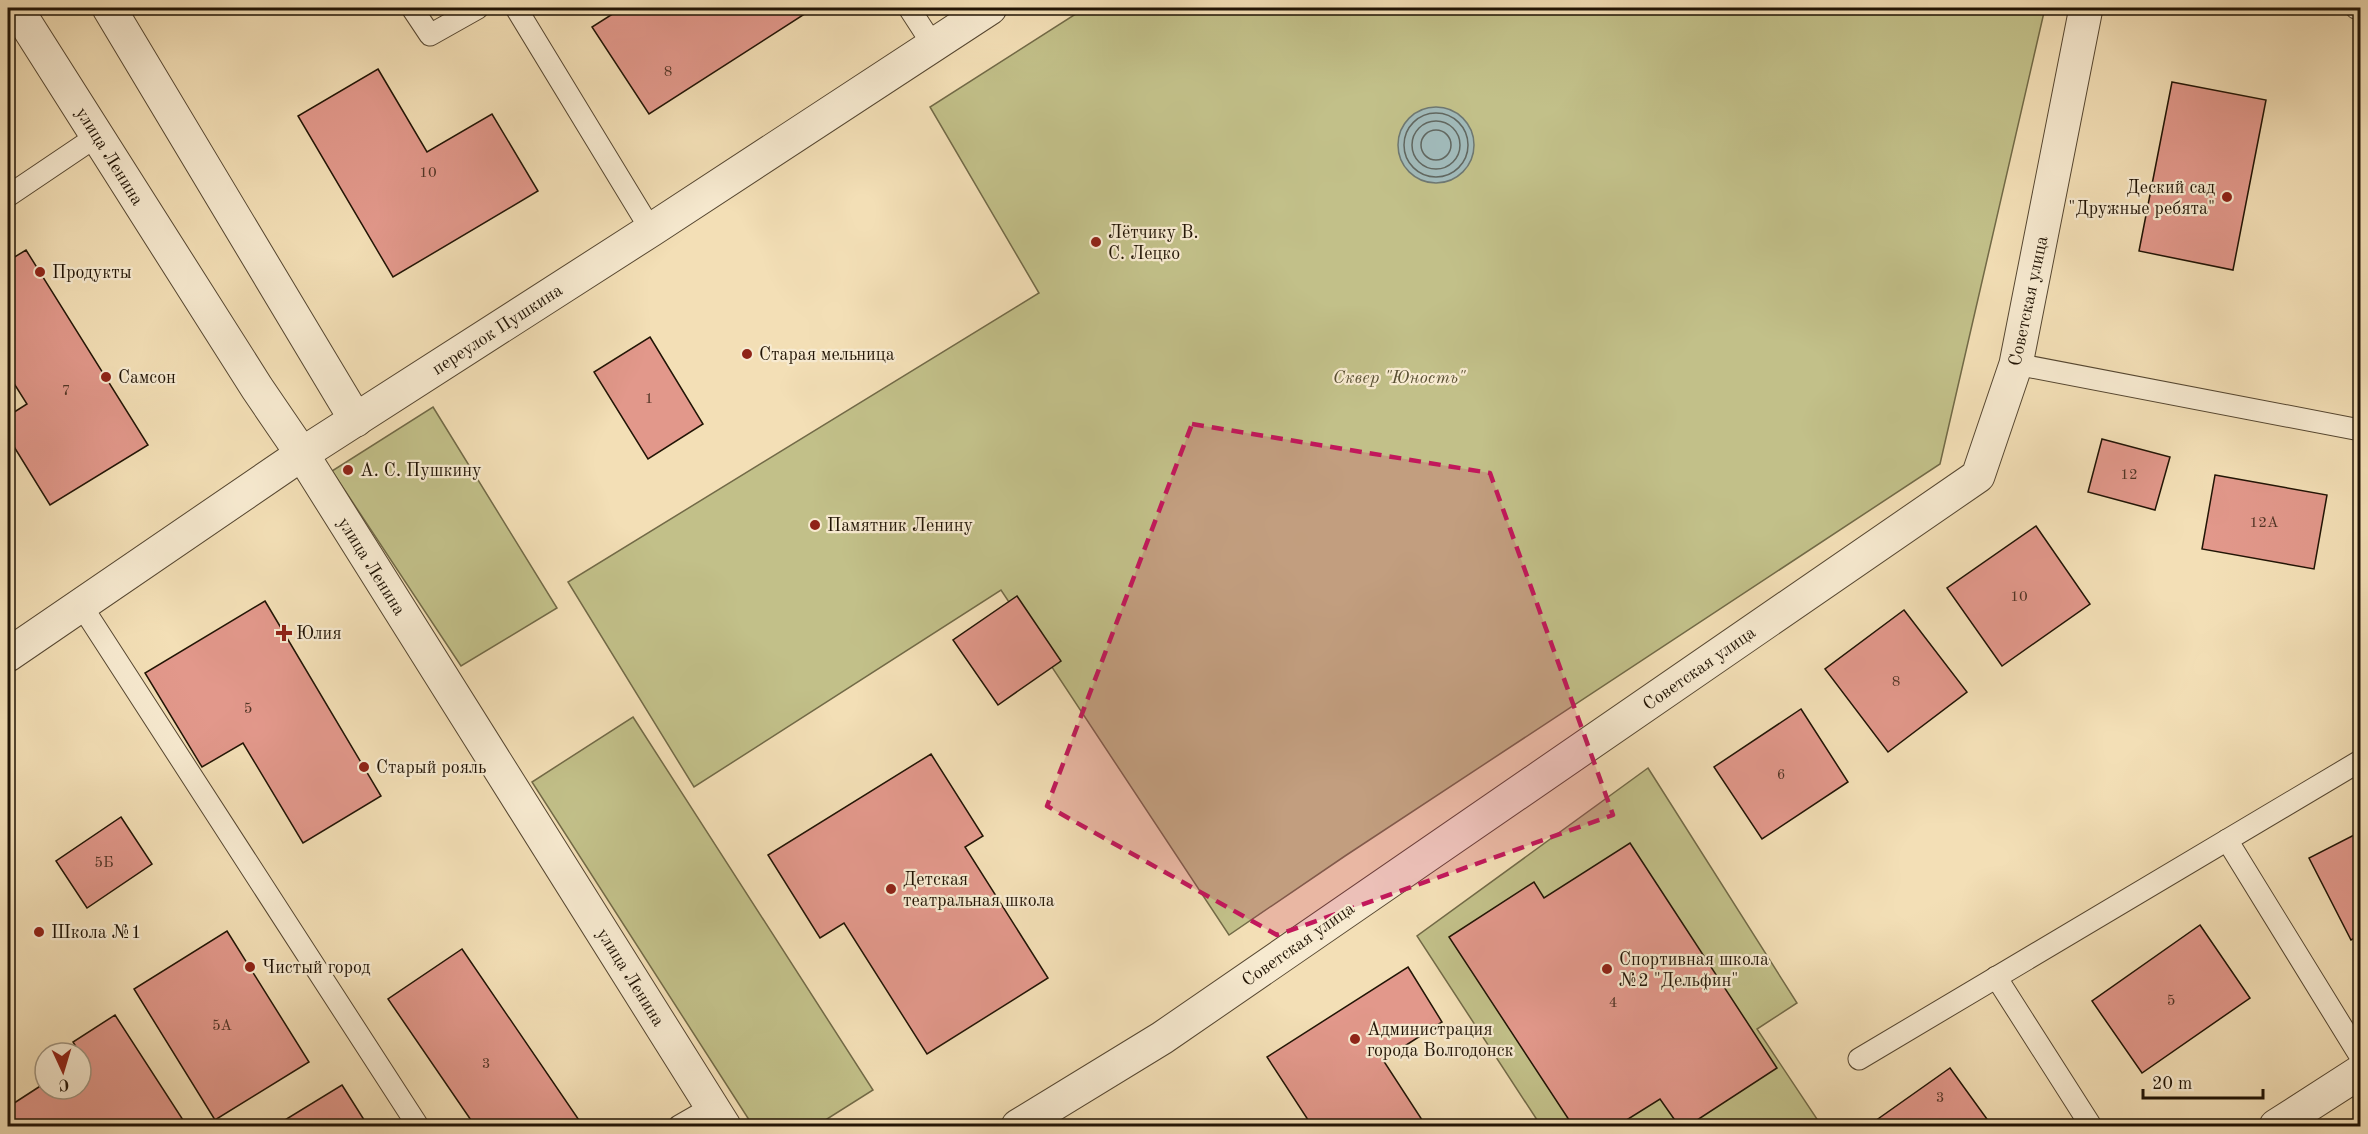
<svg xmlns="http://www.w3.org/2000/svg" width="2368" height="1134" font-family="'Old Standard TT',serif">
<rect width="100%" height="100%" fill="#f3dfb6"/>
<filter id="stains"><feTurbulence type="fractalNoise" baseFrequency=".00333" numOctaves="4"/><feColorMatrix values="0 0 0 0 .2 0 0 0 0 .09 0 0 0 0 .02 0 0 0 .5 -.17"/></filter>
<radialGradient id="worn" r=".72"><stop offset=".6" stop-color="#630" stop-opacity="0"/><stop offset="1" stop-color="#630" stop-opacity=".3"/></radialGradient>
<!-- green -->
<g fill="#c2c089" stroke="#726a47" stroke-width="1.5">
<path d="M1085 8H2045L1940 464 1345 856 1229 935 1001 590 694 787 568 582 1039 293 930 107Z"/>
<path d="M433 407 557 608 461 666 332 471Z"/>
<path d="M633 717 873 1090 816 1126H753L532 782Z"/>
<path d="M1648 768 1797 1003 1757 1029 1819 1122 1814 1126H1541L1417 936Z"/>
</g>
<!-- water -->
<circle fill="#a1baba" stroke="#6e7872" stroke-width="1.5" cx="1436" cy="145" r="38"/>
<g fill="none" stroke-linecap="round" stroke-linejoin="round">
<!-- shore -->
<g stroke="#616760" stroke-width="1.5">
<circle cx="1436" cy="145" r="32"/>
<circle cx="1436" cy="145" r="24"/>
<circle cx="1436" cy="145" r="15"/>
</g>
</g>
<!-- building -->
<g fill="#e2988b" stroke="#211405" stroke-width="1.5">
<path d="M622 8H814L649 114 592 27Z"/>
<path d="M378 69 427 152 492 114 538 191 393 277 298 116Z"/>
<path d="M2172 82 2266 100 2233 270 2139 251Z"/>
<path d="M26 250 148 445 50 505 8 437V416L27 404 8 374V261Z"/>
<path d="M650 337 703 424 648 459 594 372Z"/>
<path d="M2102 439 2170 457 2155 510 2088 492Z"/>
<path d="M2215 475 2327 495 2314 569 2202 549Z"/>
<path d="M2036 526 2090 604 2002 666 1947 588Z"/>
<path d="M1017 596 1061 661 998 705 953 640Z"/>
<path d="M265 601 381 796 303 843 243 743 202 767 145 673Z"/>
<path d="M1904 610 1967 692 1888 752 1825 669Z"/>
<path d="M1801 709 1848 782 1762 839 1714 767Z"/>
<path d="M931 754 983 836 965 847 1048 978 927 1054 844 923 820 938 768 855Z"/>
<path d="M121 817 152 864 87 908 56 861Z"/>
<path d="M2360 832V935L2351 940 2309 858Z"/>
<path d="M1630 843 1777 1068 1688 1126H1679L1660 1099 1617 1126H1573L1449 937 1534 882 1544 898Z"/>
<path d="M2200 925 2250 998 2142 1073 2092 1001Z"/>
<path d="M227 931 309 1062 215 1120 134 989Z"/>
<path d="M462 949 583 1126H475L388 999Z"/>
<path d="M1408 967 1442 1022 1383 1060 1426 1126H1312L1267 1057Z"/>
<path d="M115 1015 185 1123 181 1126H128L124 1121 116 1126H8V1107L45 1083V1089H81V1059L83 1058 73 1042Z"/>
<path d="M1950 1068 1992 1126H1868Z"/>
<path d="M342 1085 368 1126H275Z"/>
</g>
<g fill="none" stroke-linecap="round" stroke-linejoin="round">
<defs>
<g id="service">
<path d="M412 8 430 35 478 8"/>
<path d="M516 8 651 230"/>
<path d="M909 8 933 45"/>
<path d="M2356 8 2360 9"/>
<path d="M8 196 97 136"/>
<path d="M2016 364 2360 430"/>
<path d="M81 605 418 1126"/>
<path d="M2227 840 2360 1056"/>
<path d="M1996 977 2091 1126"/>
<path d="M1859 1059 2360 761"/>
<path d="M679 1126 712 1107"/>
</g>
<g id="minor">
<path d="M16 8 257 388 302 454 724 1126"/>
<path d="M109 8 356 420"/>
<path d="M8 655 302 454 651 230 990 8"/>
<path d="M1018 1126 1162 1038 1978 476 2016 364 2086 8"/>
<path d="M2276 1126 2360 1072"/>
</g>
</defs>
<!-- service casing -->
<use href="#service" stroke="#564731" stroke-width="23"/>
<!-- minor casing -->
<use href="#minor" stroke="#564731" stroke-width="35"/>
<!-- service -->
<use href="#service" stroke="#f7ead0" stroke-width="21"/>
<!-- minor -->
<use href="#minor" stroke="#f7ead0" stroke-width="33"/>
</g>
<!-- marked area -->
<path fill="#c2185b" fill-opacity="0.2" stroke="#c2185b" stroke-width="4.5" stroke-dasharray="12 8" stroke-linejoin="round" d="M1192 424 1490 473 1613 815 1277 935 1047 806Z"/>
<!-- markers -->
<g fill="#8f2418" stroke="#f7ead0" stroke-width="2">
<circle cx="2227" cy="197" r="6"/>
<circle cx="1096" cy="242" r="6"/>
<circle cx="40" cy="272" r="6"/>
<circle cx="747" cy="354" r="6"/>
<circle cx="106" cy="377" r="6"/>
<circle cx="348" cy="470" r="6"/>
<circle cx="815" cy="525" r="6"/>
<path d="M281 624h6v6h6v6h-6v6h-6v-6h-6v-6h6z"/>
<circle cx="364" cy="767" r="6"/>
<circle cx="891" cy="889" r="6"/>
<circle cx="39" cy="932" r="6"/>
<circle cx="250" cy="967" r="6"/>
<circle cx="1607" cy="969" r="6"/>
<circle cx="1355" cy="1039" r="6"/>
</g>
<g text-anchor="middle" stroke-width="4.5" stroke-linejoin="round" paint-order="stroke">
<!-- number labels -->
<g font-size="15" fill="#513526">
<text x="668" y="76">8</text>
<text x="428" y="177">10</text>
<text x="66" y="395">7</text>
<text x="649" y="403">1</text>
<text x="2129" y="479">12</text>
<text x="2264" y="527">12А</text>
<text x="2019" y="601">10</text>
<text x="1896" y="686">8</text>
<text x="248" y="713">5</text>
<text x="1781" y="779">6</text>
<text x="104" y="867">5Б</text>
<text x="2171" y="1005">5</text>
<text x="1613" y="1007">4</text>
<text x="222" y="1030">5А</text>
<text x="486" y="1068">3</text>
<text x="1940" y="1102">3</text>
</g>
<!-- street labels -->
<g font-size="18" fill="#211405" stroke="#f7ead0">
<text transform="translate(110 156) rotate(58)" y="6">улица Ленина</text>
<text transform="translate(2028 301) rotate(-78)" y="6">Советская улица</text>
<text transform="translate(497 329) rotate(-33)" y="6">переулок Пушкина</text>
<text transform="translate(372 566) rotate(58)" y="6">улица Ленина</text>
<text transform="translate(1699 668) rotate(-35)" y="6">Советская улица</text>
<text transform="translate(1298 944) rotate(-35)" y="6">Советская улица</text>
<text transform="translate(631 977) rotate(58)" y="6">улица Ленина</text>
</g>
<!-- poi labels -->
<g font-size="18" fill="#211405" stroke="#f7ead0" text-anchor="start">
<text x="2215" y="193" text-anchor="end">Деский сад<tspan x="2215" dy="21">"Дружные ребята"</tspan></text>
<text x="1108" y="238">Лётчику В.<tspan x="1108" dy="21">С. Лецко</tspan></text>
<text x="52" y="278">Продукты</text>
<text x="759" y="360">Старая мельница</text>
<text x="118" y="383">Самсон</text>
<text x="360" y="476">А. С. Пушкину</text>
<text x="827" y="531">Памятник Ленину</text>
<text x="296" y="639">Юлия</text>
<text x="376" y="773">Старый рояль</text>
<text x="903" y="885">Детская<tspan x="903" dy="21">театральная школа</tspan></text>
<text x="51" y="938">Школа №1</text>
<text x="1619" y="965">Спортивная школа<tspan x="1619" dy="21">№2 "Дельфин"</tspan></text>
<text x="262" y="973">Чистый город</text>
<text x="1367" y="1035">Администрация<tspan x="1367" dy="21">города Волгодонск</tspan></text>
</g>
<!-- park labels -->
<g font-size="18" font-style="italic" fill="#595033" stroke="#f7ead0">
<text x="1399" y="383">Сквер "Юность"</text>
</g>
</g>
<!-- margin -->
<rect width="2368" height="1134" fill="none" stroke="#f3dfb6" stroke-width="30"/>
<rect x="9" y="9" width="2350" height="1116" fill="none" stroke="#211405" stroke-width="3"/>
<rect x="15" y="15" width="2338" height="1104" fill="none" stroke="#211405" stroke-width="1.5"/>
<!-- north arrow -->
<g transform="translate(63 1071) rotate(176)"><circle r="28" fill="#f7ead0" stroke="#a1947f" stroke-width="1.5"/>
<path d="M0-4.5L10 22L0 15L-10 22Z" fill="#8f2418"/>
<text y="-9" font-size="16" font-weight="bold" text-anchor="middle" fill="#211405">С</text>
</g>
<!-- scale -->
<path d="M2143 1089v9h120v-9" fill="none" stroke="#211405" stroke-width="3"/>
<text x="2152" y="1089" font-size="18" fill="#211405" stroke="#f7ead0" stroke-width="4.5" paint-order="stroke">20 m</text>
<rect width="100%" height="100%" filter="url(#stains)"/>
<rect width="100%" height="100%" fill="url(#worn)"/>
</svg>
